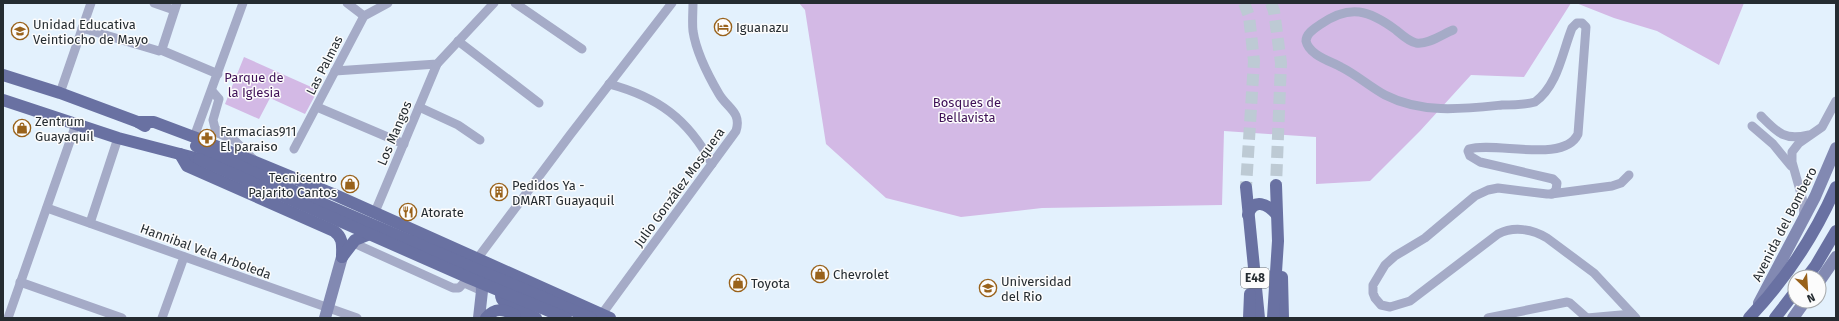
<svg xmlns="http://www.w3.org/2000/svg" width="1839" height="321" font-family="'Fira Sans',sans-serif">
<rect width="100%" height="100%" fill="#e3f1fd"/>
<!-- green -->
<g fill="#d3b9e5">
<path d="M799 3H1571L1524 77 1471 75 1420 131 1370 181 1316 184V137L1224 131 1222 205 1042 208 961 217 886 198 826 144 805 10Z"/>
<path d="M1576 3H1744L1719 65 1657 31 1614 18Z"/>
<path d="M244 57 318 90 305 114 270 98 259 119 225 104Z"/>
</g>
<g fill="none" stroke-linecap="round" stroke-linejoin="round">
<!-- primary-tunnel -->
<g stroke="#bdcad4" stroke-width="12" stroke-dasharray="12 6" stroke-linecap="butt">
<path d="M1244 3 1249 16 1254 61 1246 187"/>
<path d="M1271 3 1274 11 1281 63 1276 185"/>
</g>
<!-- street -->
<g stroke="#a5abc7" stroke-width="9">
<path d="M154 3 174 10"/>
<path d="M347 3 364 16"/>
<path d="M515 3 582 49"/>
<path d="M82 28 159 51 162 49 177 3"/>
<path d="M1453 30C1443 34 1428 45 1416 43 1408 41 1402 35 1396 30 1369 10 1350 4 1321 24 1315 28 1306 33 1306 41 1309 55 1330 61 1341 67 1357 75 1370 87 1385 95 1422 114 1463 109 1502 105 1513 105 1525 105 1535 102 1558 85 1562 53 1572 28L1577 23H1582L1586 27 1578 134C1564 164 1495 141 1469 149L1468 151 1470 156 1480 162 1553 179 1557 183 1556 190 1552 194H1547L1498 188 1488 190 1475 196 1425 238 1395 256 1385 265 1373 285V293L1375 298 1381 305 1390 307 1410 301 1498 234C1514 226 1532 229 1547 238L1594 273 1636 318"/>
<path d="M458 41 539 103"/>
<path d="M161 50 218 74"/>
<path d="M335 71 437 64 494 3"/>
<path d="M609 84C658 97 688 119 712 164"/>
<path d="M212 91 219 99 213 120 215 128 220 134 235 141 254 160"/>
<path d="M60 93 91 3"/>
<path d="M317 107 404 144"/>
<path d="M419 107 458 125 480 140"/>
<path d="M1761 116C1777 132 1784 141 1808 135"/>
<path d="M1752 126 1773 144 1791 166"/>
<path d="M194 137 243 3"/>
<path d="M294 149 364 16 388 3"/>
<path d="M1551 194 1612 186 1621 183 1629 175"/>
<path d="M47 208 357 318"/>
<path d="M375 212 437 64"/>
<path d="M1804 217 1803 201 1792 162V152L1799 143 1822 127 1836 101"/>
<path d="M90 223 118 138"/>
<path d="M358 245 453 288H459L472 274"/>
<path d="M477 259 570 135 672 3"/>
<path d="M20 282 122 318"/>
<path d="M464 283 482 291"/>
<path d="M602 314 736 131C742 112 727 108 719 94 709 77 696 51 693 31 692 22 693 12 693 3"/>
<path d="M8 318 76 124"/>
<path d="M162 318 184 257"/>
<path d="M1488 318 1567 302 1570 303 1587 318"/>
<path d="M1587 318 1632 314"/>
</g>
<!-- secondary -->
<g stroke="#8289b2" stroke-width="12">
<path d="M1819 282 1836 257"/>
<path d="M1759 303 1815 197 1836 148"/>
<path d="M325 318 342 257"/>
<path d="M479 318 482 291 481 274"/>
<path d="M1793 318 1805 301"/>
</g>
<!-- primary -->
<g stroke="#6971a2" stroke-width="12">
<path d="M3 75 60 93 138 122 145 126"/>
<path d="M3 100 118 138 199 159"/>
<path d="M138 122H154L194 137 333 194 610 318"/>
<path d="M180 154 187 166 334 231C344 238 342 247 342 257"/>
<path d="M1246 187 1259 318"/>
<path d="M1248 215C1253 197 1268 204 1277 215"/>
<path d="M342 257 355 240 375 232"/>
<path d="M1282 277 1283 318"/>
<path d="M1807 277 1816 265 1836 231"/>
<path d="M505 283C503 288 499 293 502 299 506 306 528 314 536 318"/>
<path d="M486 318C495 307 503 309 515 315"/>
<path d="M1249 318 1250 294"/>
<path d="M1273 318 1278 241 1276 185"/>
<path d="M1749 318C1785 280 1815 235 1836 187"/>
<path d="M1775 318 1795 292"/>
</g>
<!-- primary-bridge -->
<g stroke="#6971a2" stroke-width="12">
<path d="M196 146 305 196 591 318"/>
<path d="M199 159 469 278 566 318"/>
</g>
</g>
<!-- icons -->
<defs>
<symbol id="hotel-ring" viewBox="-11 -11 22 22"><circle r="9.5" fill="#fcfcfc" stroke="#99621b" stroke-width="1.5"/><path d="M-6-4.5h1.5V1H6V5H4.5V3h-9V5H-6ZM-4 0a1.8 1.8 0 1 1 3.6 0ZM.5 0V-2.5h3Q6-2.5 6 0Z" fill="#99621b"/></symbol>
<symbol id="school-ring" viewBox="-11 -11 22 22"><circle r="9.5" fill="#fcfcfc" stroke="#99621b" stroke-width="1.5"/><path d="M0-5L7-2L0 1L-7-2ZM-4 1L0 2.5L4 1V4Q0 6-4 4Z" fill="#99621b"/></symbol>
<symbol id="shop-ring" viewBox="-11 -11 22 22"><circle r="9.5" fill="#fcfcfc" stroke="#99621b" stroke-width="1.5"/><path d="M-5-2.5h2.3a2.7 3.5 0 0 1 5.4 0H5L5.5 6h-11ZM-1.5-2.5h3a1.5 2.3 0 0 0-3 0Z" fill="#99621b"/></symbol>
<symbol id="pharmacy-ring" viewBox="-11 -11 22 22"><circle r="9.5" fill="#fcfcfc" stroke="#99621b" stroke-width="1.5"/><path d="M-2-6h4v4h4v4h-4v4h-4v-4h-4v-4h4Z" fill="#99621b"/></symbol>
<symbol id="building-ring" viewBox="-11 -11 22 22"><circle r="9.5" fill="#fcfcfc" stroke="#99621b" stroke-width="1.5"/><path d="M-4-6H4V6H1V3H-1V6H-4ZM-2.5-4.3h1.7v1.8h-1.7ZM.8-4.3h1.7v1.8H.8ZM-2.5-1h1.7V.8h-1.7ZM.8-1h1.7V.8H.8Z" fill="#99621b"/></symbol>
<symbol id="restaurant-ring" viewBox="-11 -11 22 22"><circle r="9.5" fill="#fcfcfc" stroke="#99621b" stroke-width="1.5"/><path d="M-5-6h1v4h1v-4h1v4h1v-4h1v5L-1.5 .5V6h-2V.5L-5-1ZM5-6V6H3V1.5H1.5Q1.5-4 5-6Z" fill="#99621b"/></symbol>
<symbol id="university-ring" viewBox="-11 -11 22 22"><circle r="9.5" fill="#fcfcfc" stroke="#99621b" stroke-width="1.5"/><path d="M0-5L7-2L0 1L-7-2ZM-4 1L0 2.5L4 1V4Q0 6-4 4Z" fill="#99621b"/></symbol>
</defs>
<g fill-rule="evenodd">
<use href="#hotel-ring" x="713" y="17" width="20" height="20"/>
<use href="#school-ring" x="10" y="21" width="20" height="20"/>
<use href="#shop-ring" x="12" y="118" width="20" height="20"/>
<use href="#pharmacy-ring" x="197" y="128" width="20" height="20"/>
<use href="#shop-ring" x="340" y="174" width="20" height="20"/>
<use href="#building-ring" x="489" y="182" width="20" height="20"/>
<use href="#restaurant-ring" x="398" y="202" width="20" height="20"/>
<use href="#shop-ring" x="810" y="264" width="20" height="20"/>
<use href="#shop-ring" x="728" y="273" width="20" height="20"/>
<use href="#university-ring" x="978" y="278" width="20" height="20"/>
</g>
<g text-anchor="middle" stroke-width="3" stroke-linejoin="round" paint-order="stroke">
<!-- shield labels -->
<rect fill="#fcfcfc" stroke="#666a6e" stroke-width="1" x="1241" y="268" width="28" height="20" rx="3"/>
<g font-size="12" font-weight="bold" fill="#252c31">
<text x="1255" y="282">E48</text>
</g>
<!-- poi labels -->
<g font-size="13" fill="#252c31" stroke="#fcfcfc" text-anchor="start">
<text x="33" y="29">Unidad Educativa<tspan x="33" dy="15">Veintiocho de Mayo</tspan></text>
<text x="736" y="32">Iguanazu</text>
<text x="35" y="126">Zentrum<tspan x="35" dy="15">Guayaquil</tspan></text>
<text x="220" y="136">Farmacias911<tspan x="220" dy="15">El paraiso</tspan></text>
<text x="337" y="182" text-anchor="end">Tecnicentro<tspan x="337" dy="15">Pajarito Cantos</tspan></text>
<text x="512" y="190">Pedidos Ya -<tspan x="512" dy="15">DMART Guayaquil</tspan></text>
<text x="421" y="217">Atorate</text>
<text x="833" y="279">Chevrolet</text>
<text x="1001" y="286">Universidad<tspan x="1001" dy="15">del Rio</tspan></text>
<text x="751" y="288">Toyota</text>
</g>
<!-- street labels -->
<g font-size="13" fill="#252c31" stroke="#fcfcfc">
<text transform="translate(324 65) rotate(-63)" y="5">Las Palmas</text>
<text transform="translate(394 133) rotate(-67)" y="5">Los Mangos</text>
<text transform="translate(679 187) rotate(-54)" y="5">Julio González Mosquera</text>
<text transform="translate(1784 224) rotate(-63)" y="5">Avenida del Bombero</text>
<text transform="translate(206 251) rotate(20)" y="5">Hannibal Vela Arboleda</text>
</g>
<!-- park labels -->
<g font-size="13" fill="#3f1157" stroke="#fcfcfc">
<text x="254" y="82">Parque de<tspan x="254" dy="15">la Iglesia</tspan></text>
<text x="967" y="107">Bosques de<tspan x="967" dy="15">Bellavista</tspan></text>
</g>
</g>
<!-- border -->
<rect width="1839" height="321" fill="none" stroke="#252c31" stroke-width="8"/>
<!-- north arrow -->
<g transform="translate(1807 289) rotate(155)"><circle r="19" fill="#fcfcfc" stroke="#a6a9ab"/>
<path d="M0-3L7 15L0 10L-7 15Z" fill="#99621b"/>
<text y="-6" font-size="11" font-weight="bold" text-anchor="middle" fill="#252c31">N</text>
</g>
</svg>
